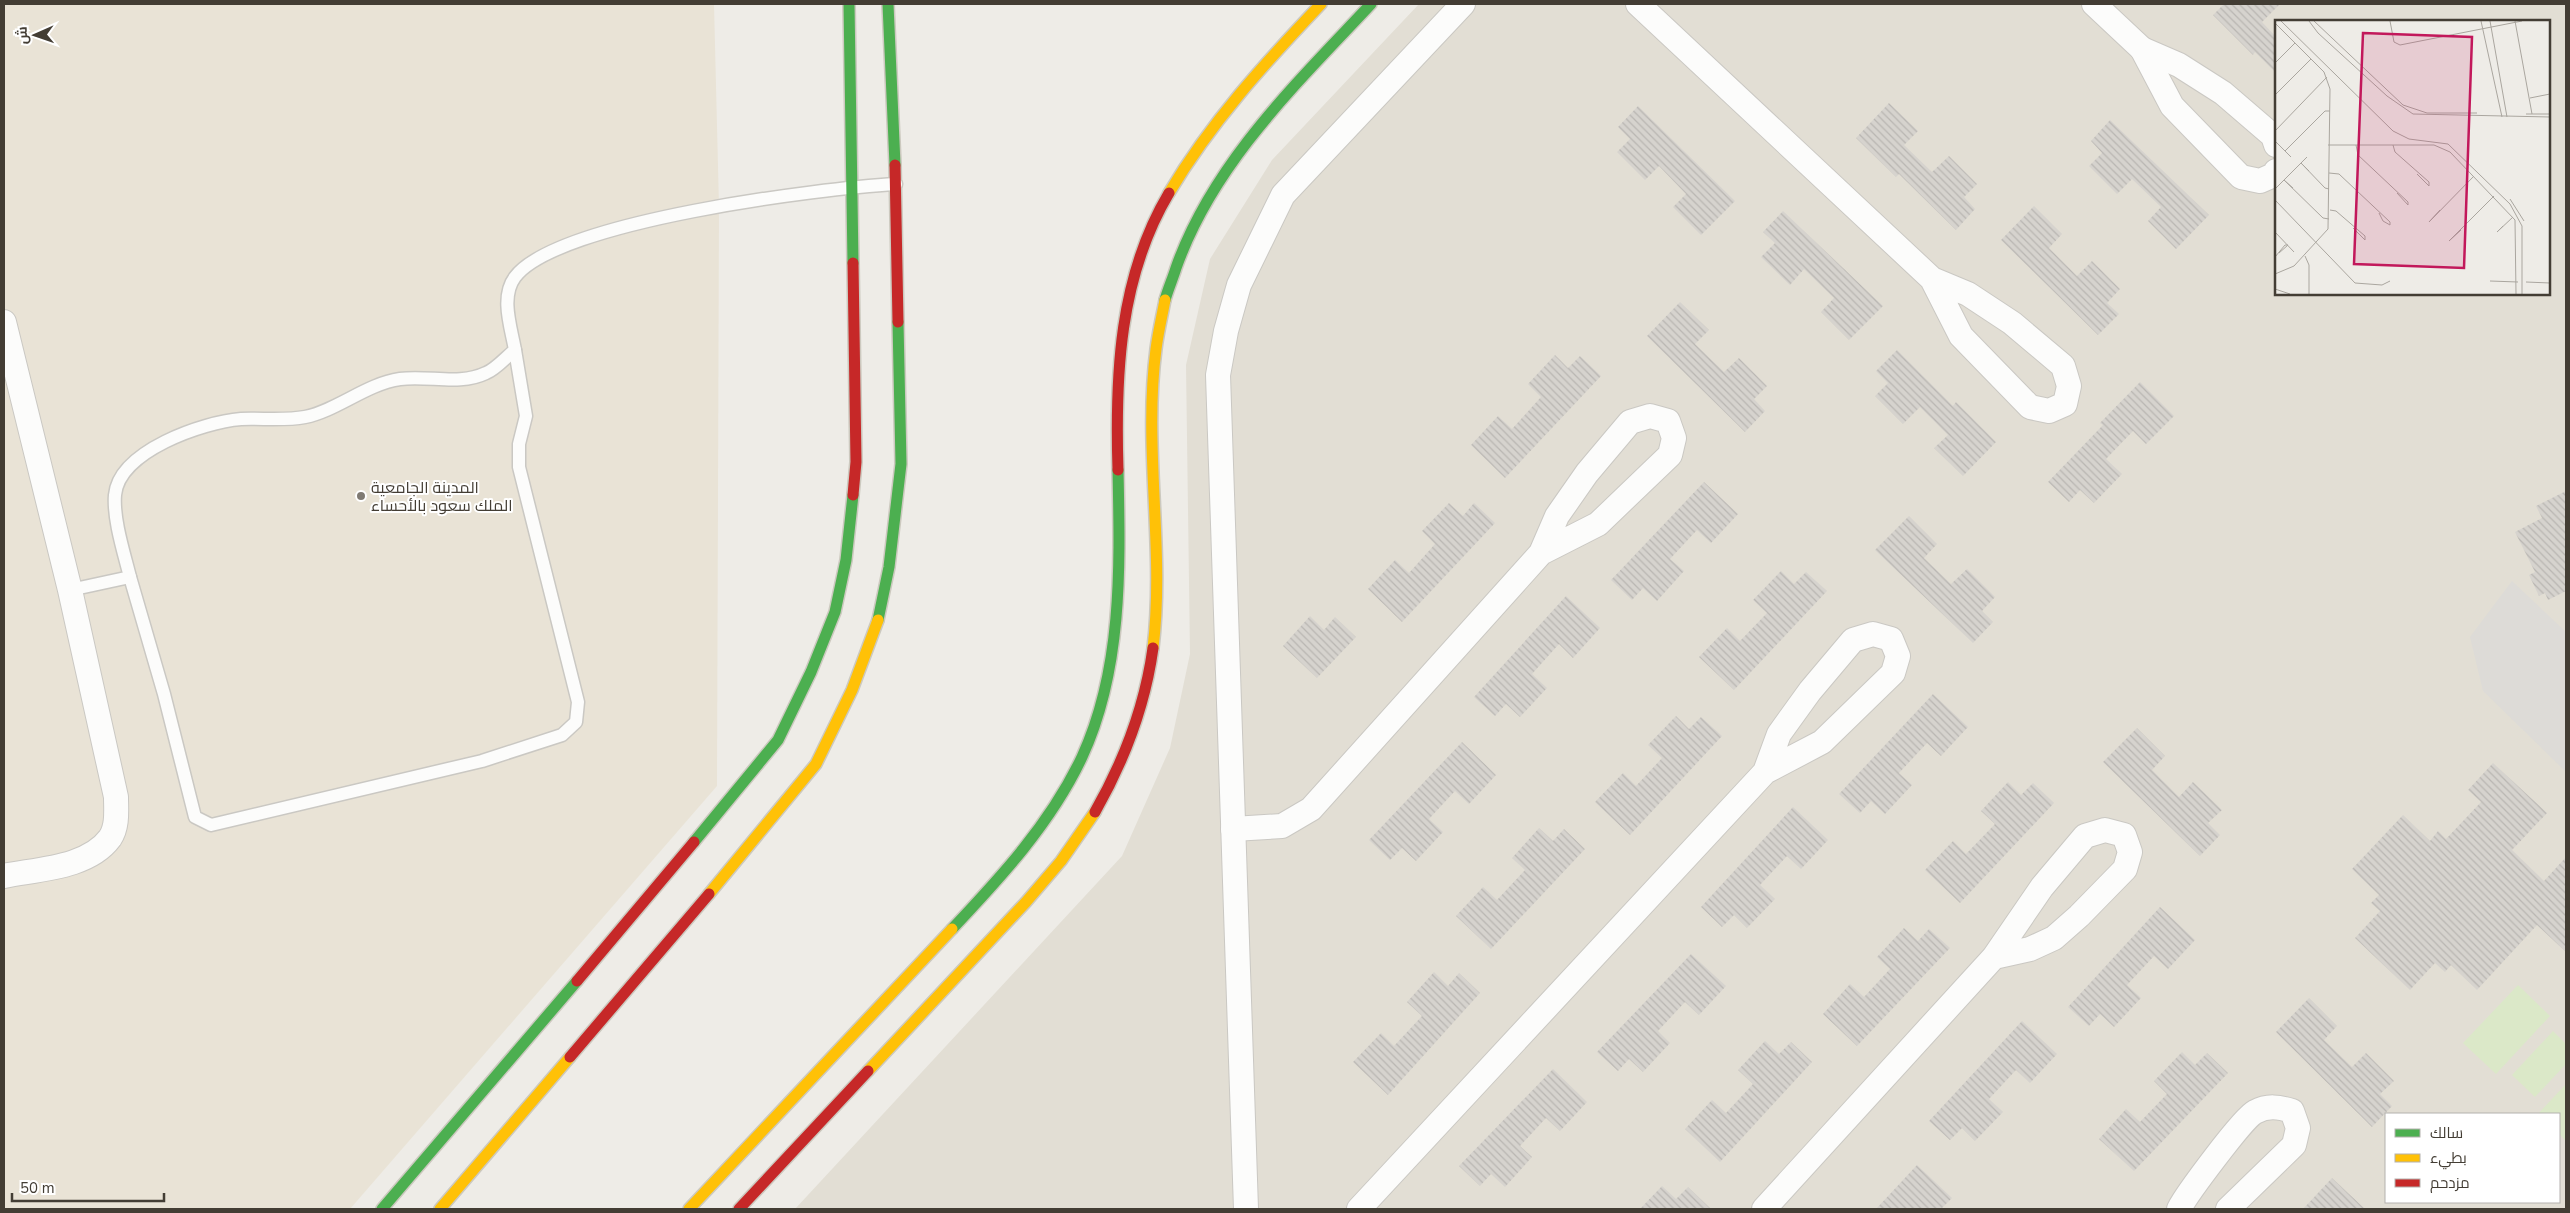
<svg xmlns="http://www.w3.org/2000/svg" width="2570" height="1213" font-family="'Nunito Sans',Cairo,sans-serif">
<defs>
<pattern id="building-back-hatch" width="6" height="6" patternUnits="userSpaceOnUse" patternTransform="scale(1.25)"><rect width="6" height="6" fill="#d6d3ce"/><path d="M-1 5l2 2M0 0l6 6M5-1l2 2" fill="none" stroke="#b9b6b2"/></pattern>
</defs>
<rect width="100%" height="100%" fill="#eeece7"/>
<!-- residential -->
<path fill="#e2ded4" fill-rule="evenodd" d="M1419 4H2566V1209H795L1122 856 1170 748 1190 654 1186 365 1210 259 1272 160ZM2276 21H2549V294H2276ZM2386 1114H2559V1202H2386Z"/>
<!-- education -->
<path fill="#e9e3d6" d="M4 4H714L719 207 717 786 350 1209H4Z"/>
<!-- pitch -->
<g fill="#dbe8c8">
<path d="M2518 985 2550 1016 2496 1074 2463 1043Z"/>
<path d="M2553 1031 2566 1044V1064L2535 1097 2512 1075Z"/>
<path d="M2566 1084V1141L2559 1134V1114H2538Z"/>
</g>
<!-- parking -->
<path fill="#dddbd7" d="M2512 581 2566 632V772L2483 691 2470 637Z"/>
<!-- building -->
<g fill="url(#building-back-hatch)">
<path d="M2224 4H2280L2262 22 2276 37V73L2255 52 2253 55 2213 15Z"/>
<path d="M1889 103 1918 131 1904 145 1932 172 1949 156 1977 184 1964 197 1975 209 1956 230 1899 174 1896 177 1856 138Z"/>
<path d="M1638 106 1735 201 1701 235 1673 207 1686 194 1659 166 1645 180 1617 152 1630 139 1618 127Z"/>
<path d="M2110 120 2209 215 2176 249 2148 221 2161 207 2132 179 2117 194 2089 166 2102 153 2091 141Z"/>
<path d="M2034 206 2062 234 2049 248 2077 276 2092 261 2120 289 2107 303 2119 314 2098 335 2001 240Z"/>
<path d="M1783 211 1883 306 1849 340 1821 312 1834 298 1804 269 1790 285 1761 257 1775 243 1763 232Z"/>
<path d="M1680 302 1709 330 1695 344 1724 372 1739 358 1767 386 1754 399 1765 411 1745 432 1647 336Z"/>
<path d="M1897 350 1953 406 1956 402 1996 442 1963 476 1934 448 1948 435 1920 407 1903 424 1875 396 1888 383 1876 371Z"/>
<path d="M1555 355 1568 368 1580 356 1601 376 1505 478 1471 445 1498 416 1512 429 1541 397 1528 384Z"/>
<path d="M2140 382 2174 416 2146 444 2133 431 2106 459 2122 474 2094 503 2080 490 2069 502 2048 482 2103 425 2100 423Z"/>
<path d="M1704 482 1738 514 1711 543 1697 530 1670 559 1684 571 1657 601 1643 588 1632 600 1611 580Z"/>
<path d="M2566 491V591L2548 600 2545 593 2539 596 2529 575 2535 572 2515 532 2542 518 2536 506Z"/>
<path d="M1449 503 1463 516 1474 503 1495 523 1402 622 1368 589 1395 560 1409 573 1435 544 1422 531Z"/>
<path d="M1909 516 1937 544 1924 558 1951 584 1967 569 1995 597 1982 611 1993 622 1973 643 1875 550Z"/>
<path d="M1781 571 1794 584 1806 572 1827 591 1734 690 1699 657 1727 628 1740 641 1767 613 1753 600Z"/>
<path d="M1566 596 1600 628 1573 658 1559 644 1532 674 1547 688 1520 717 1506 704 1495 716 1474 697Z"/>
<path d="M1310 616 1324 630 1335 617 1356 637 1317 678 1283 646Z"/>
<path d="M1933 694 1968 727 1941 756 1927 743 1899 773 1912 785 1885 814 1871 801 1860 813 1839 794Z"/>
<path d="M1676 716 1689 729 1701 717 1722 736 1630 835 1595 802 1623 773 1636 786 1662 758 1648 745Z"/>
<path d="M2137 728 2165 756 2152 770 2179 797 2193 782 2222 810 2208 823 2220 835 2200 856 2103 762Z"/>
<path d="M1462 742 1496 775 1469 804 1455 791 1429 819 1443 832 1416 861 1402 848 1390 860 1369 840Z"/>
<path d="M2493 763 2547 813 2512 850 2544 881 2566 857V952L2537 925 2477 990 2451 965 2445 972 2435 963 2410 990 2355 938 2380 911 2371 903 2379 895 2352 869 2403 815 2430 841 2438 831 2446 839 2481 802 2468 790Z"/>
<path d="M2008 782 2021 795 2033 783 2054 803 1960 903 1925 870 1953 841 1966 854 1995 824 1981 811Z"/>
<path d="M1793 807 1828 840 1801 869 1787 856 1760 885 1775 899 1747 928 1734 915 1722 927 1701 907Z"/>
<path d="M1539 828 1553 841 1564 829 1585 849 1491 949 1456 916 1483 887 1497 900 1525 870 1512 858Z"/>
<path d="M2160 907 2195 940 2168 969 2154 956 2127 985 2141 998 2114 1027 2100 1014 2089 1026 2068 1007Z"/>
<path d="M1904 928 1918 941 1929 929 1950 948 1857 1046 1823 1014 1850 984 1864 997 1890 969 1877 957Z"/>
<path d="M1691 954 1726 986 1699 1015 1685 1002 1658 1031 1670 1043 1643 1072 1629 1059 1618 1071 1597 1052Z"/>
<path d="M1434 972 1448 986 1459 973 1480 993 1388 1095 1353 1062 1381 1033 1394 1046 1422 1016 1407 1002Z"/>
<path d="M2309 998 2337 1026 2324 1040 2352 1067 2366 1053 2394 1081 2380 1094 2392 1106 2372 1127 2276 1032Z"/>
<path d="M2022 1021 2057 1054 2030 1083 2016 1070 1989 1099 2003 1112 1975 1141 1962 1128 1950 1140 1929 1121Z"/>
<path d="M1765 1041 1779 1054 1791 1042 1812 1062 1720 1162 1685 1129 1712 1100 1726 1113 1753 1084 1738 1070Z"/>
<path d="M2182 1052 2195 1065 2207 1053 2228 1073 2134 1171 2099 1139 2126 1109 2140 1122 2167 1094 2154 1081Z"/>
<path d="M1553 1069 1587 1102 1560 1131 1546 1118 1520 1146 1532 1157 1505 1187 1491 1174 1480 1186 1459 1166Z"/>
<path d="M1917 1165 1952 1198 1941 1209H1876Z"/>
<path d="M2332 1178 2365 1209H2303Z"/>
<path d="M1662 1186 1676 1199 1688 1187 1711 1209H1640Z"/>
</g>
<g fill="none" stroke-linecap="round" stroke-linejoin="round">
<defs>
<g id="lane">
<path d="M130 577 164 694 195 817 211 825 482 761 562 735 576 722 578 702 519 467V444L526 416 515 350"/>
<path d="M70 590 130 577C124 553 113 519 115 495 119 451 203 422 241 419 262 418 284 421 305 417 338 410 366 384 400 379 429 375 459 386 486 373 496 369 506 357 515 350 511 327 500 297 515 277 557 221 823 188 896 184"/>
</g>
<g id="street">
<path d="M1638 4 1932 279 1961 336 2030 407 2049 411 2065 404 2069 386 2063 366 2012 323 1968 294 1932 279"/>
<path d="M2094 4 2142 49 2172 106 2241 177 2260 181 2276 174V171"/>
<path d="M2142 49 2179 65 2223 93 2273 136 2276 145"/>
<path d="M4 322 70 590 116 797C116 810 118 826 110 838 88 868 38 869 4 876"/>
<path d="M1233 829 1282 826 1311 809 1541 553 1557 516 1587 473 1630 422 1650 416 1668 421 1674 438 1670 455 1598 524 1541 553"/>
<path d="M1246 1209 1218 375 1226 331 1239 285 1283 195 1463 4"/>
<path d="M1359 1209 1765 772 1822 742 1893 673 1898 656 1891 639 1873 634 1853 640 1810 691 1779 734 1765 772"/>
<path d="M1764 1209 1994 957 2042 887 2085 836 2105 830 2124 835 2130 852 2125 869 2079 916 2054 938 2030 949 1994 957"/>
<path d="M2179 1209C2186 1195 2243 1118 2255 1112 2268 1105 2279 1107 2292 1111L2298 1128 2294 1145 2228 1209"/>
</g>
<g id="fast">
<path d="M849 4 853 263"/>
<path d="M888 4 895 165"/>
<path d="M1165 300C1168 289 1173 278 1176 268 1213 163 1297 83 1371 4"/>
<path d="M878 620 889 567 901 464 898 322"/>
<path d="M694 842 778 740 811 672 835 612 846 560 853 495"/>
<path d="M952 929C1001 877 1051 823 1082 757 1123 668 1120 566 1118 470"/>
<path d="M382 1209 577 981"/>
</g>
<g id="slow">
<path d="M1169 193C1211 122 1265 63 1321 4"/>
<path d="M1153 648C1165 549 1143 448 1156 349 1158 333 1162 316 1165 300"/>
<path d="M709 894 816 764 852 690 878 620"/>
<path d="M868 1071 1026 902 1061 861 1095 812"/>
<path d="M440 1209 570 1057"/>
<path d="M689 1209 952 929"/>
</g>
<g id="jam">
<path d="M895 165 898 322"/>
<path d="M1118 470C1115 375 1119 277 1169 193"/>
<path d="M853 495 856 462 853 263"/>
<path d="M1095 812C1124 761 1145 706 1153 648"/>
<path d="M577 981 694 842"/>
<path d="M570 1057 709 894"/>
<path d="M739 1209 868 1071"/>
</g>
</defs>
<!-- lane casing -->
<use href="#lane" stroke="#cac8c3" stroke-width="15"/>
<!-- street casing -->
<use href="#street" stroke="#cac8c3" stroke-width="26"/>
<!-- fast casing -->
<use href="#fast" stroke="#ccc9bf" stroke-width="14"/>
<!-- slow casing -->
<use href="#slow" stroke="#ccc9bf" stroke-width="14"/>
<!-- jam casing -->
<use href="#jam" stroke="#ccc9bf" stroke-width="14"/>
<!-- lane -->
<use href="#lane" stroke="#fcfcfb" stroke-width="12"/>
<!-- street -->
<use href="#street" stroke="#fcfcfb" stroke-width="24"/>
<!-- fast -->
<use href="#fast" stroke="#4caf50" stroke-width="11"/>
<!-- slow -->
<use href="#slow" stroke="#ffc107" stroke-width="11"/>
<!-- jam -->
<use href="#jam" stroke="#c62828" stroke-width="11"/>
</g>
<!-- markers -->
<circle fill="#7f7a73" stroke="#fff" stroke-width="2" cx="361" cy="496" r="5"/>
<g text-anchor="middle" stroke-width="4" stroke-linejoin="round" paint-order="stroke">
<!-- poi labels -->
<g font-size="16" fill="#433d34" stroke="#fff" text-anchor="start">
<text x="371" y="493">المدينة الجامعية<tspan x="371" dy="18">الملك سعود بالأحساء</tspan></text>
</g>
</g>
<!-- overview -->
<g transform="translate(2275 20)">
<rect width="275" height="275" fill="#eeece7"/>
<path fill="none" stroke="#aaa69f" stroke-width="1" d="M6 1 118 111 134 119 173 124 235 184 247 206V274M34 1 43 13 112 76 138 94 275 97M39 1 128 85 152 93H202M115 1 119 22 125 25 247 1M206 1 227 97M215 1 232 97M240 1 257 94M0 3 49 52 55 69 53 209 19 246 0 254M0 43 20 23M0 75 36 39M255 78 275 74M251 94H275M0 111 52 57M0 121 16 137M18 123 10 131 50 91H55M53 125H159L175 132 240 200 241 274M81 125 83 135 133 182V185L122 173M118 125 120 132 154 162V166L142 154M34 151 26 143 50 168 54 169M54 153 64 154 115 202V205L108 201 104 193M18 168 9 160 48 198 54 199M0 169 32 137M235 179 249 201M0 180 80 263 107 265 115 261M55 190 61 191 90 216V220L78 208M165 190 154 202 199 156M228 206 222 212 238 197M186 210 174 221 219 176M0 212 19 232M30 236 34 245V274M0 237 10 225H13L4 233M215 261 243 262M251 262 275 263M0 269 15 274"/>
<path fill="#c2185b" fill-opacity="0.15" stroke="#c2185b" stroke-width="2.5" d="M88 13 197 17 189 248 79 244Z"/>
<rect width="275" height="275" fill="none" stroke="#433d34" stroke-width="2.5"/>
</g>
<!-- border -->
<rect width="2570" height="1213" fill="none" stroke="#433d34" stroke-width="10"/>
<!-- legend -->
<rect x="2385" y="1113" width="175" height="90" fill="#ffffff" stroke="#b4b1ae"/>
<rect x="2395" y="1129" width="25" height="8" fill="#4caf50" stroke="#b4b1ae"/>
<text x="2430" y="1138" font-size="15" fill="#433d34">سالك</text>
<rect x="2395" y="1154" width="25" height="8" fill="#ffc107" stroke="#b4b1ae"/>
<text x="2430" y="1163" font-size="15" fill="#433d34">بطيء</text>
<rect x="2395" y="1179" width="25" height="8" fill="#c62828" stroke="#b4b1ae"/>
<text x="2430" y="1188" font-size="15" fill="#433d34">مزدحم</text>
<!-- north arrow -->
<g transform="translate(35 35) rotate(268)" stroke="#ffffff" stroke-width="4" paint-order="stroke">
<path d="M0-4L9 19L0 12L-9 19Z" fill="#433d34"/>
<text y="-8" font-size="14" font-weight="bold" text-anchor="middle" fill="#433d34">ش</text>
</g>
<!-- scale -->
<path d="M12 1193v8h152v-8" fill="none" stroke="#433d34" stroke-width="2.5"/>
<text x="20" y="1193" font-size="15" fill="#433d34" stroke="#ffffff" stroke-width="4" paint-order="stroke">50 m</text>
</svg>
